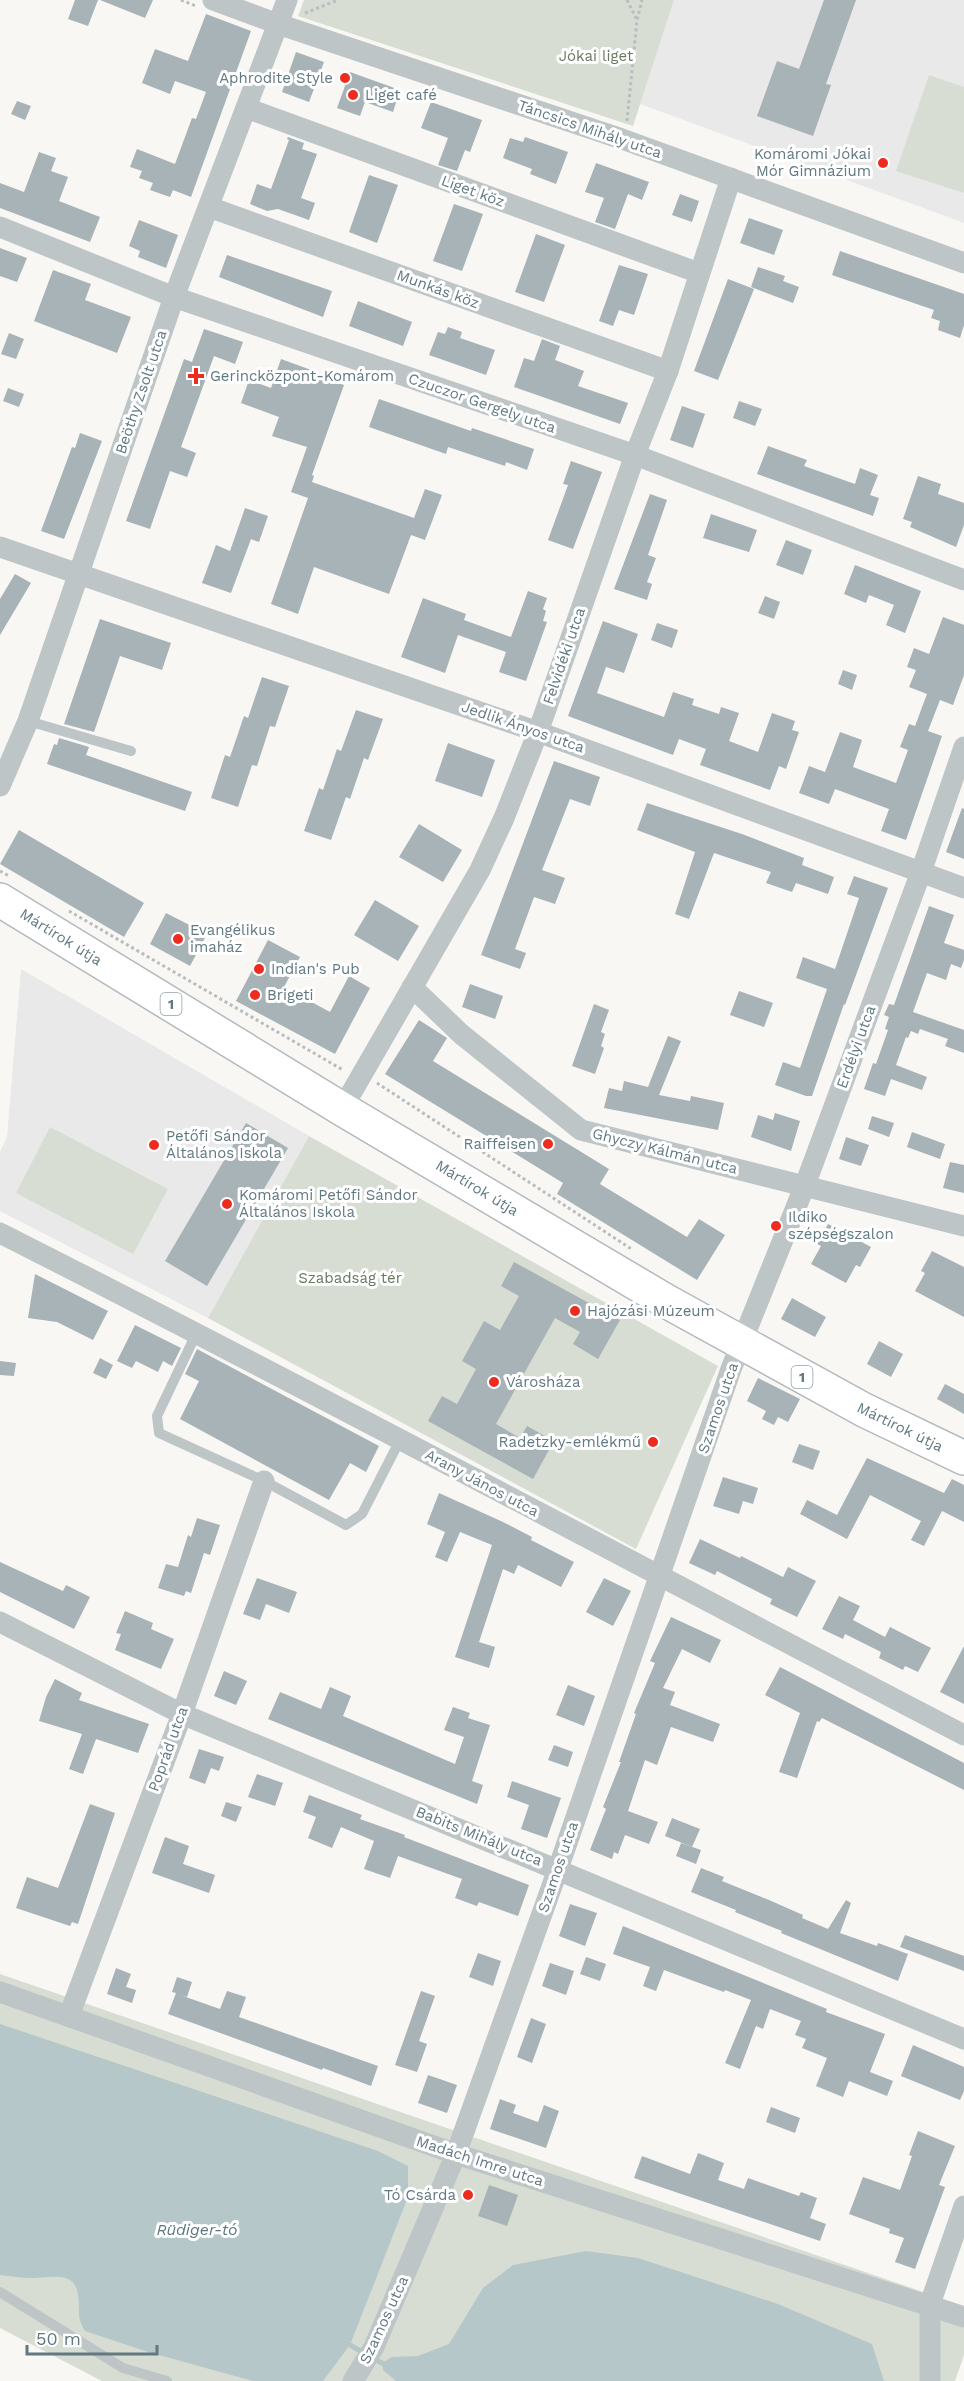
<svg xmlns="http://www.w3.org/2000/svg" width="964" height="2381" font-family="'Work Sans',sans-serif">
<rect width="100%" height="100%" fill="#f8f7f4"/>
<!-- built -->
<g fill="#e8e9e8">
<path d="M674 0H964V223L640 104Z"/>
<path d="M21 969 309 1136 208 1318 0 1211V1152L7 1137Z"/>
</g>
<!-- green -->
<g fill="#d8ddd3">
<path d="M304 0H674L633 126 298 16Z"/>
<path d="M929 75 964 87V193L896 171Z"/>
<path d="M50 1127 168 1189 133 1254 16 1193Z"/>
<path d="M309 1136 718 1366 636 1549 208 1318Z"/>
<path d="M0 1974 964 2306V2355L955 2381H102L0 2328Z"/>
</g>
<!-- water -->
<g fill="#b5c7c8">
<path d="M0 2024 378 2151 408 2166V2197L350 2345 323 2381H253L148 2352 85 2331C75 2314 81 2312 78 2295 75 2270 50 2278 33 2278 22 2278 11 2276 0 2275Z"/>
<path d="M586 2251 638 2258 778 2304 872 2344 884 2381H396L383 2370 382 2363 392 2357 418 2356 449 2344 483 2288 513 2265Z"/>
</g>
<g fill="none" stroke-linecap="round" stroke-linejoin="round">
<!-- stream -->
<g stroke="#b5c7c8" stroke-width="5">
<path d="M350 2345 364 2353"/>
<path d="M372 2358 382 2363"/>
</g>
</g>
<!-- building -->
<g fill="#a7b3b7">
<path d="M75 0H98L88 26 68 19Z"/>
<path d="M100 0H153L145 18Z"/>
<path d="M824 0H856L826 84 831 85 813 136 757 116 777 61 799 69Z"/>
<path d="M206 14 251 31 191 197 173 190 170 197 150 190 153 183 139 178 142 171 130 167 137 149 175 164 192 118 196 119 206 92 175 81 170 94 142 83 155 49 188 61Z"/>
<path d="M296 52 324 62 309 102 282 92Z"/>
<path d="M350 72 400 90 393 112 365 102 360 116 337 108Z"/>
<path d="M17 101 31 106 25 120 11 114Z"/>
<path d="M431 102 482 120 470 152 465 150 457 171 438 165 448 138 421 128Z"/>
<path d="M288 137 304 143 302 149 317 154 301 198 315 203 309 220 278 209 267 211 250 204 257 184 271 189 289 140 287 139Z"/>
<path d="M525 137 568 152 556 184 530 174 532 169 503 158 510 138 523 142Z"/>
<path d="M39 152 56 158 51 171 68 177 59 201 100 217 90 242 0 208V183L24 192Z"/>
<path d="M596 163 649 182 642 200 628 194 615 229 595 222 604 198 585 192Z"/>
<path d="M369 175 398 185 377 243 349 232Z"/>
<path d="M680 194 699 201 692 222 672 215Z"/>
<path d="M454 204 483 214 462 271 433 261Z"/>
<path d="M749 218 783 230 774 255 740 243Z"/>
<path d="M139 220 178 235 166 268 138 257 140 251 129 246Z"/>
<path d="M536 234 565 245 544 302 515 292Z"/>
<path d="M0 248 27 258 17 282 0 276Z"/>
<path d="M840 251 964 294V325L960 338 938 330 940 321 931 318 934 310 832 275Z"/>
<path d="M227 255 332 291 323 317 219 277Z"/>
<path d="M619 265 648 274 634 315 619 310 613 326 599 321Z"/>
<path d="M758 267 785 276 783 281 799 287 793 303 751 287Z"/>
<path d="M53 270 91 284 85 300 131 317 117 353 34 321Z"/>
<path d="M728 279 754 289 718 380 694 371Z"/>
<path d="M358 301 412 322 403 346 349 326Z"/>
<path d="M448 327 462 332 460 338 495 350 486 375 429 355 438 332 445 334Z"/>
<path d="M204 329 243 342 235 364 214 356 181 447 196 453 187 477 170 471 150 529 126 521 184 359 192 362Z"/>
<path d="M9 333 24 339 16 359 1 354Z"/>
<path d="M542 339 560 346 555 360 584 371 578 386 628 403 620 424 514 387 524 358 534 361Z"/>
<path d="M281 359 314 371 313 375 344 385 312 475 314 476 312 482 414 518 425 489 442 495 425 540 411 535 389 594 314 567 298 614 271 604 308 498 291 492 307 447 272 436 279 417 241 403 249 380 271 388Z"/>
<path d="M8 388 24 394 19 407 3 401Z"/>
<path d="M379 399 471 431 472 428 534 449 527 470 506 462 505 466 448 447 446 454 369 427Z"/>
<path d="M739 401 762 409 755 426 733 418Z"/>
<path d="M682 406 705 414 693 448 670 440Z"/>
<path d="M80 433 102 441 64 539 41 531 72 447 75 448Z"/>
<path d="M768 446 807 460 804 466 855 484 860 468 878 475 870 495 879 498 873 516 757 474Z"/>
<path d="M571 461 602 472 573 549 548 540 568 485 563 484Z"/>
<path d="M918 476 941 484 938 494 964 503V525L956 547 910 527 912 522 903 519Z"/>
<path d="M650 494 667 500 648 555 656 558 647 582 652 584 647 600 614 589Z"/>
<path d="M245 508 268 516 259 542 251 539 231 593 202 583 216 545 230 551Z"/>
<path d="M711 514 757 530 749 552 703 538Z"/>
<path d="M786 540 812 550 803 575 776 565Z"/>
<path d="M855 565 921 591 905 633 886 625 894 605 869 595 866 603 844 594Z"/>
<path d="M15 574 31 583 0 635V599Z"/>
<path d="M528 591 547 598 543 609 546 611 543 621 547 622 526 681 499 672 506 652 458 635 445 673 401 657 423 598 466 614 464 620 511 637Z"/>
<path d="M765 596 780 602 774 619 758 613Z"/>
<path d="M943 617 964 625V675L953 705 940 700 928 731 942 736 906 840 881 831 889 809 835 789 829 804 799 793 809 766 825 772 840 732 862 740 853 767 896 783 908 750 900 747 909 724 915 726 927 694 909 687 916 670 907 667 914 648 929 654Z"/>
<path d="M100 619 171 643 162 670 120 656 94 732 64 724Z"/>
<path d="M603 621 638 634 624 673 606 667 597 693 664 717 673 692 694 699 692 705 719 714 721 707 739 713 729 741 758 752 772 713 795 721 792 730 799 732 786 769 779 766 770 790 700 765 706 749 679 739 673 755 568 716Z"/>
<path d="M657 623 678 630 672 648 651 640Z"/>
<path d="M843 670 857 675 852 690 838 684Z"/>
<path d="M262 677 289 686 275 727 270 726 257 766 252 765 238 807 211 798 225 755 230 757 244 716 248 718Z"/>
<path d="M356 710 383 719 368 760 364 758 350 799 346 797 331 840 304 831 319 788 323 790 337 749 341 751Z"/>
<path d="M59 738 89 747 86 755 192 792 185 811 47 764 54 744 57 745Z"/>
<path d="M448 743 495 760 482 797 435 781Z"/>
<path d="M554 761 600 777 590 806 570 799 542 870 565 878 555 904 534 897 515 949 526 953 520 969 481 955Z"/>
<path d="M647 803 742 834 804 858 802 865 834 877 828 894 796 883 792 892 766 883 771 872 714 853 689 919 675 914 695 852 637 830Z"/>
<path d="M962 808 964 809V859L946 852Z"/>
<path d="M419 824 462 850 443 882 399 857Z"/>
<path d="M19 830 144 903 124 937 0 864Z"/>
<path d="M854 876 888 888 845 1005 844 1004 812 1096H806L775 1085 783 1062 800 1068 827 989 796 978 803 957 835 969 859 898 847 894Z"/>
<path d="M375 900 419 926 398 961 354 935Z"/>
<path d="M929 906 954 915 944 943 964 950V960L961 968 951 964 946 980 927 973 913 1012 964 1030V1053L945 1046 948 1039 920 1029 918 1034 911 1031 908 1038 906 1037 896 1065 927 1077 922 1090 891 1079 885 1096 864 1089 873 1063 876 1064 888 1030 885 1029 889 1017 884 1015 889 1004 894 1005Z"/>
<path d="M166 913 207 934 190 966 150 944Z"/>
<path d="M268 940 300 957 284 987 330 1012 349 976 370 988 335 1054 236 1001Z"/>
<path d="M470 984 503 996 495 1019 462 1007Z"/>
<path d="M739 991 773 1003 764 1027 730 1015Z"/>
<path d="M594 1004 609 1010 601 1032 605 1034 601 1046 604 1048 595 1074 572 1066Z"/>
<path d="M419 1020 447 1038 433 1061 609 1169 600 1184 687 1237 699 1219 725 1235 697 1280 557 1194 563 1183 385 1074Z"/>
<path d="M668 1036 681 1041 659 1095 690 1101 691 1096 724 1103 718 1130 604 1108 609 1088 622 1091 624 1081 648 1087Z"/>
<path d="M775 1113 800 1121 791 1151 751 1137 758 1115 773 1120Z"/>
<path d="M872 1116 894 1123 889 1137 868 1129Z"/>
<path d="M246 1123 288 1148 207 1286 165 1261Z"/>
<path d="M912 1132 945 1144 940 1159 907 1147Z"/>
<path d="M846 1137 869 1145 861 1166 839 1159Z"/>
<path d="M950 1162 964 1165V1193L943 1188Z"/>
<path d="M828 1224 871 1247 860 1267 856 1265 846 1283 811 1264 821 1246 817 1244Z"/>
<path d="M932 1251 964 1267V1317L915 1291 925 1273 921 1271Z"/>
<path d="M514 1262 620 1320 598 1359 573 1344 580 1332 555 1318 496 1424 520 1438 527 1426 554 1441 533 1479 428 1421 442 1396 457 1404 476 1369 462 1361 484 1321 500 1330 519 1296 501 1286Z"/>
<path d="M35 1274 108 1311 93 1340 57 1322 28 1318Z"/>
<path d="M792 1298 826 1317 815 1337 781 1319Z"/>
<path d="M135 1325 181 1348 172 1366 163 1361 158 1372 136 1361 132 1368 117 1361Z"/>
<path d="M879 1341 903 1354 891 1377 867 1364Z"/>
<path d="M197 1349 379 1446 366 1472 350 1463 329 1500 180 1419 199 1381 185 1374Z"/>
<path d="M100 1358 113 1365 106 1379 93 1373Z"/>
<path d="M0 1361 16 1363 14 1376 0 1375Z"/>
<path d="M758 1378 800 1399 788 1422 778 1417 774 1425 762 1419 766 1411 747 1401Z"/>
<path d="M945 1384 964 1394V1414L937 1399Z"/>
<path d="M799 1444 820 1451 813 1470 792 1462Z"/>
<path d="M867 1458 944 1493 952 1479 964 1485V1522L942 1511 924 1546 911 1540 921 1521 870 1495 847 1539 800 1514 807 1500 837 1515Z"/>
<path d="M723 1477 758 1488 753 1504 743 1501 739 1514 713 1506Z"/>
<path d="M439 1493 503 1522 532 1537 531 1540 574 1562 561 1587 518 1565 514 1574 503 1569 479 1642 495 1647 489 1668 455 1657 492 1545 460 1532 447 1562 435 1557 445 1532 427 1524Z"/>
<path d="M197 1518 220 1525 210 1555 204 1553 191 1593 186 1591 184 1596 158 1588 166 1564 178 1567 188 1535 191 1537Z"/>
<path d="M700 1539 740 1558 741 1556 783 1577 788 1567 816 1581 797 1617 770 1604 772 1599 717 1571 715 1575 689 1563Z"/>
<path d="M0 1562 63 1591 66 1585 90 1597 74 1629 0 1592Z"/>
<path d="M257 1578 297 1592 289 1613 266 1604 260 1620 243 1614Z"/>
<path d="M604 1578 631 1591 613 1626 586 1612Z"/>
<path d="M839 1596 860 1606 853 1620 885 1637 890 1627 931 1648 918 1672 905 1666 903 1670 879 1658 881 1652 845 1634 843 1639 822 1629Z"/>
<path d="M125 1611 153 1623 151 1629 174 1639 161 1669 115 1650 121 1634 116 1633Z"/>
<path d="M671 1617 721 1640 710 1663 682 1649 663 1688 675 1692 670 1705 720 1724 713 1742 671 1727 657 1765 645 1760 628 1811 658 1822 649 1844 625 1835 618 1854 614 1852 612 1859 590 1850 606 1809 603 1807 621 1762H619L636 1714 634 1713 655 1663 650 1661Z"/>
<path d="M964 1646V1704L940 1692Z"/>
<path d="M780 1667 964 1763V1790L822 1718 819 1722 817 1721 797 1778 779 1772 800 1713 765 1695Z"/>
<path d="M224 1671 247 1681 236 1705 214 1696Z"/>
<path d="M55 1679 82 1693 79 1700 149 1724 138 1753 96 1739 83 1774 69 1769 82 1734 39 1721 46 1697Z"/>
<path d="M568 1685 595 1696 584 1726 556 1715Z"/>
<path d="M330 1687 351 1696 343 1716 455 1764 464 1737 444 1730 453 1707 470 1713 468 1718 490 1725 472 1781 483 1785 477 1804 268 1719 280 1692 321 1709Z"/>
<path d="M554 1745 573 1752 568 1767 548 1760Z"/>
<path d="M199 1749 224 1757 219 1771 211 1768 205 1784 189 1778Z"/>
<path d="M257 1774 283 1783 275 1806 248 1797Z"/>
<path d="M512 1781 561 1798 547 1838 521 1829 529 1805 507 1797Z"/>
<path d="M309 1795 362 1815 360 1819 405 1835 404 1837 529 1885 518 1916 479 1902 477 1906 455 1898 462 1879 398 1856 390 1878 364 1869 374 1841 341 1827 332 1848 308 1838 316 1817 303 1812Z"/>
<path d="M226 1802 242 1807 236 1822 221 1816Z"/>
<path d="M90 1804 115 1813 78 1924 72 1922 70 1926 16 1908 27 1877 58 1888Z"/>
<path d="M672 1818 700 1829 692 1847 665 1836Z"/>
<path d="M165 1837 189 1846 183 1864 215 1875 209 1893 152 1873Z"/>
<path d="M681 1843 701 1850 696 1864 676 1856Z"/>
<path d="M701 1868 724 1877 722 1881 769 1900 803 1915 802 1918 828 1929 846 1900 851 1903 840 1933 877 1946 878 1943 908 1954 898 1981 781 1933 782 1931 735 1912 736 1910 691 1892Z"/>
<path d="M570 1904 597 1913 585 1946 559 1936Z"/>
<path d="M623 1926 827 2009 826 2012 885 2034 870 2072 893 2081 887 2096 849 2081 843 2097 816 2086 827 2058 802 2048 806 2039 795 2035 801 2021 770 2009 763 2029 756 2026 740 2069 725 2063 751 2000 725 1990 724 1992 710 1987 664 1970 656 1991 643 1986 650 1967 613 1954Z"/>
<path d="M905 1935 964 1956V1971L900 1947Z"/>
<path d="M478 1953 501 1961 493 1986 469 1977Z"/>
<path d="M586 1957 606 1964 600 1981 580 1974Z"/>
<path d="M550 1963 574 1971 566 1995 542 1986Z"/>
<path d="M116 1968 131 1974 126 1987 136 1990 132 2003 107 1994Z"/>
<path d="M177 1977 192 1982 187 1997 180 1995 220 2009 227 1991 246 1997 239 2017 378 2066 371 2086 323 2068 322 2070 168 2014 176 1993 172 1992Z"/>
<path d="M421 1991 435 1996 419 2041 427 2044 417 2072 395 2065Z"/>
<path d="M531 2018 546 2024 532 2063 517 2057Z"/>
<path d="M913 2045 964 2067V2091L960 2100 901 2076Z"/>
<path d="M428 2075 457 2085 447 2113 418 2103Z"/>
<path d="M500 2099 516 2105 513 2113 538 2122 544 2105 559 2111 546 2148 490 2129Z"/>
<path d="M771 2107 800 2118 795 2133 766 2122Z"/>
<path d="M918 2131 955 2146 939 2185 945 2187 915 2269 895 2262 904 2238 889 2233 890 2229 849 2214 863 2177 900 2190 912 2156 909 2155Z"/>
<path d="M698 2153 724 2163 718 2180 744 2189 748 2178 799 2196 801 2192 817 2198 810 2218 826 2224 820 2241 634 2178 642 2156 690 2174Z"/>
<path d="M489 2185 518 2195 507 2226 478 2216Z"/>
</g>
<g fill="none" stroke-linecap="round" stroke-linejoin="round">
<defs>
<path id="primary" d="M0 900 342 1109 666 1301 864 1410 964 1458"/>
</defs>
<!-- primary casing -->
<use href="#primary" stroke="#b3babd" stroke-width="36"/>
<!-- path -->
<g stroke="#b8bdbf" stroke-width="3" stroke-dasharray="3 3" stroke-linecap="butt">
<path d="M181 0 196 6"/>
<path d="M627 0 636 18"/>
<path d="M305 13 338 0"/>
<path d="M627 121 637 20 642 0"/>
<path d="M0 871 9 876"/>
<path d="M69 911 343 1070"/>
<path d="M377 1083 633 1250"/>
</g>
<!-- service -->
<g stroke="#bec5c7" stroke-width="10">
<path d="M28 721 131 751"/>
<path d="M197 1332 157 1416 159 1433 264 1481 346 1525 362 1514 400 1440"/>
<path d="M0 2292 123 2368 167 2381"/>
</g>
<!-- minor -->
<g stroke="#bec5c7" stroke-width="21">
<path d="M213 0 278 24 622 139 964 263"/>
<path d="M246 108 699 273"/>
<path d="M209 207 668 371"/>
<path d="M0 227 174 297 635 455 964 580"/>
<path d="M0 547 538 732 964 888"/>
<path d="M0 786 28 721 174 297 287 0"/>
<path d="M412 987 461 1034 581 1130 964 1226"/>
<path d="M342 1109 480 870 504 818 538 732 635 455 668 371 731 178"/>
<path d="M0 1233C323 1396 642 1568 964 1735"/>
<path d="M0 1622 182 1714 964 2039"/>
<path d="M0 1992 456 2154 964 2317"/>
<path d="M69 2016 182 1714 264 1481"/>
<path d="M353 2381 374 2347 456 2154 558 1869 731 1369 805 1185 921 872 964 747"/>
<path d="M930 2381V2304L964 2206"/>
</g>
<!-- primary -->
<use href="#primary" stroke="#fff" stroke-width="33"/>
</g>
<!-- markers -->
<g fill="#ed2b1f" stroke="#fff" stroke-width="2">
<circle cx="345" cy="78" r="6"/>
<circle cx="353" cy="95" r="6"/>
<circle cx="883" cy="163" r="6"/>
<path d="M193 367h6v6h6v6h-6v6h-6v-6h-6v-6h6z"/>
<circle cx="178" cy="939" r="6"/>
<circle cx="259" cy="969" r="6"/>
<circle cx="255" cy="995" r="6"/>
<circle cx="548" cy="1144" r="6"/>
<circle cx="154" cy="1145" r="6"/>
<circle cx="227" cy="1204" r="6"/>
<circle cx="776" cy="1226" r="6"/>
<circle cx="575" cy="1311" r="6"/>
<circle cx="494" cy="1382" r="6"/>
<circle cx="653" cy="1442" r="6"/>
<circle cx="468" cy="2195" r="6"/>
</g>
<g text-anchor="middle" stroke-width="6" stroke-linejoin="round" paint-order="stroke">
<!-- shield labels -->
<g fill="#fff" stroke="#90a1a7" stroke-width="1.5">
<rect x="160.5" y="993" width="21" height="22" rx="4.5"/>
<rect x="791.5" y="1366" width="21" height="22" rx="4.5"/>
</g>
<g font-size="14" font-weight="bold" fill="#617981">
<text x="171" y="1009">1</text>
<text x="802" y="1382">1</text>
</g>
<!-- park labels -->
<g font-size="15" fill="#697960" stroke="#fff">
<text x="596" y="61">Jókai liget</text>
<text x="350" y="1283">Szabadság tér</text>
</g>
<!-- poi labels -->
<g font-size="15" fill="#617981" stroke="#fff" text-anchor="start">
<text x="333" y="83" text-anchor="end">Aphrodite Style</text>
<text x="365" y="100">Liget café</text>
<text x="871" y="159" text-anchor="end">Komáromi Jókai<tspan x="871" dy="17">Mór Gimnázium</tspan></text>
<text x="210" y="381">Gerincközpont-Komárom</text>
<text x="190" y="935">Evangélikus<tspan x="190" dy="17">imaház</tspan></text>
<text x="271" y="974">Indian's Pub</text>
<text x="267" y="1000">Brigeti</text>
<text x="166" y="1141">Petőfi Sándor<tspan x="166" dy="17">Általános Iskola</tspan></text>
<text x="536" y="1149" text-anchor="end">Raiffeisen</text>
<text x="239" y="1200">Komáromi Petőfi Sándor<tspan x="239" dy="17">Általános Iskola</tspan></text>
<text x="788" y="1222">Ildiko<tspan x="788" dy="17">szépségszalon</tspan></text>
<text x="587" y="1316">Hajózási Múzeum</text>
<text x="506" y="1387">Városháza</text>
<text x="641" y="1447" text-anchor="end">Radetzky-emlékmű</text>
<text x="456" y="2200" text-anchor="end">Tó Csárda</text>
</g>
<!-- street labels -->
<g font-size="15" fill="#617981" stroke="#fff">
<text transform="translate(590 129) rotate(19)" y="5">Táncsics Mihály utca</text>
<text transform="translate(473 191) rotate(20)" y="5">Liget köz</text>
<text transform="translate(438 289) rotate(20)" y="5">Munkás köz</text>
<text transform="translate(141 392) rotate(-71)" y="5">Beöthy Zsolt utca</text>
<text transform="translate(482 403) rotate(19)" y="5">Czuczor Gergely utca</text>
<text transform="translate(564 656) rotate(-71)" y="5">Felvidéki utca</text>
<text transform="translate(523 727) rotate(19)" y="5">Jedlik Ányos utca</text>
<text transform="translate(61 937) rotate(32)" y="5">Mártírok útja</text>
<text transform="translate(856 1047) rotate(-70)" y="5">Erdélyi utca</text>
<text transform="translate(665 1151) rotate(14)" y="5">Ghyczy Kálmán utca</text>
<text transform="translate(477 1188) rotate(31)" y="5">Mártírok útja</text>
<text transform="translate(718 1408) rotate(-71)" y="5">Szamos utca</text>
<text transform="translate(900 1427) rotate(26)" y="5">Mártírok útja</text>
<text transform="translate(482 1483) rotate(28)" y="5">Arany János utca</text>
<text transform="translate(168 1749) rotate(-70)" y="5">Poprád utca</text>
<text transform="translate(479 1836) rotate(22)" y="5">Babits Mihály utca</text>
<text transform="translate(558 1867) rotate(-71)" y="5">Szamos utca</text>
<text transform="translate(480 2161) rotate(18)" y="5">Madách Imre utca</text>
<text transform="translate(384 2320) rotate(-65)" y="5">Szamos utca</text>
</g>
<!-- water labels -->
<g font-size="16" font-style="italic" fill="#5b787c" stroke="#fff">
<text x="197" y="2235">Rüdiger-tó</text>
</g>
</g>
<!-- scale -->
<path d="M27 2345v9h130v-9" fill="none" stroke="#617981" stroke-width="3"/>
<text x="36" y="2345" font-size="18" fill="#617981" stroke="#ffffff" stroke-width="4.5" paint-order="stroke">50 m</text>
</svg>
